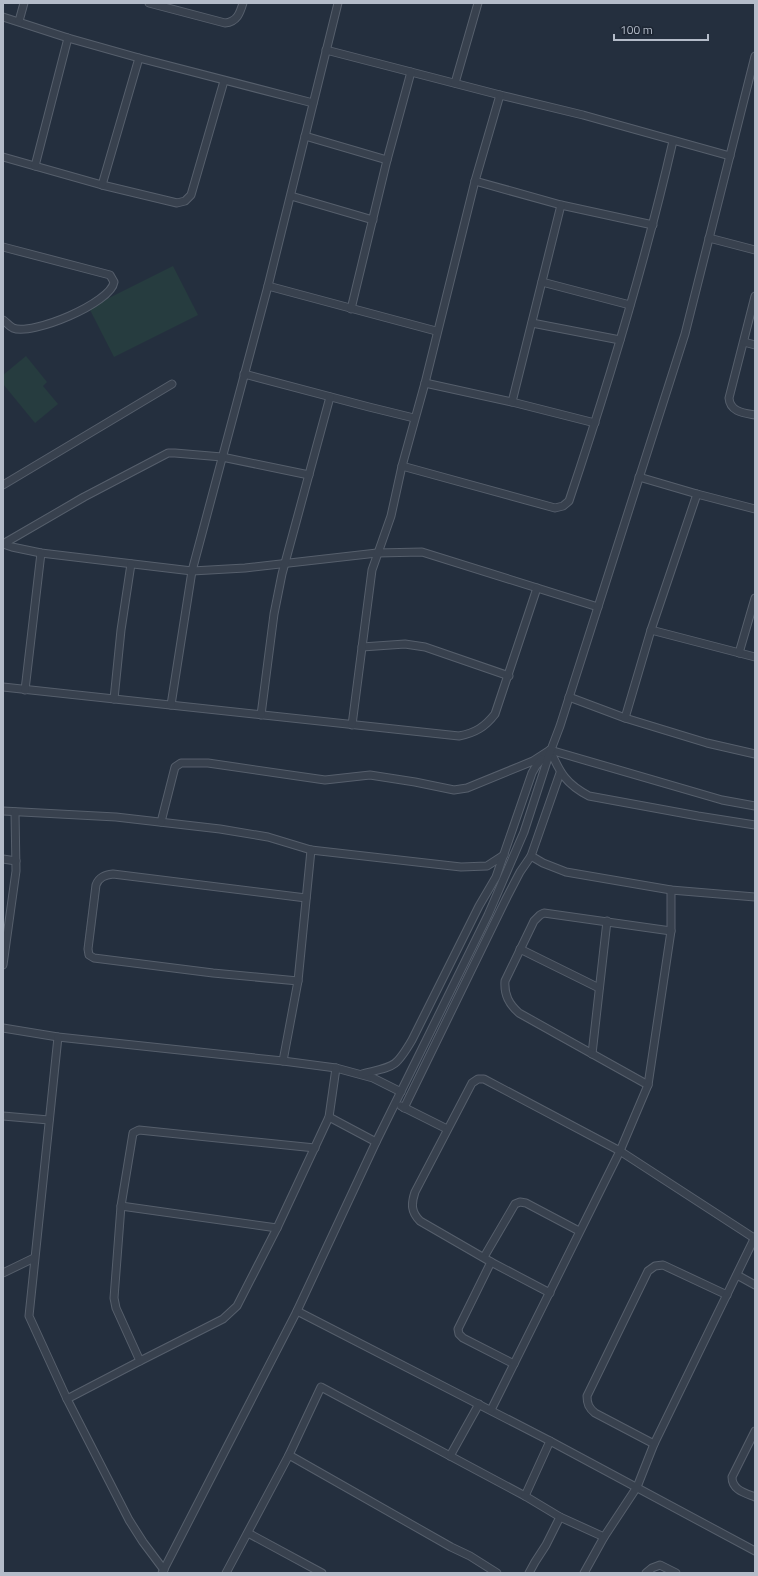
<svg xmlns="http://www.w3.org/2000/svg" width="758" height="1576" font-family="'Titillium Web',sans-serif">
<rect width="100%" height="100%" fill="#242f3e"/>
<!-- green -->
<g fill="#263c3f">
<path d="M173 266 198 315 114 357 89 308Z"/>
<path d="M26 356 47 382 43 386 58 404 35 423 3 384V375Z"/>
</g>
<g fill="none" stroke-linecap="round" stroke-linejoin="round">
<defs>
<g id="minor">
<path d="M149 3 225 23C237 22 240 13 243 3"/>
<path d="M3 17 68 38 139 58 313 103"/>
<path d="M19 21 24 3"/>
<path d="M326 50 500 95 583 115 730 156"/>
<path d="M455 83 478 3"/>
<path d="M305 136 387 160"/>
<path d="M3 157 102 185 177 203 185 201 191 195 224 81"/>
<path d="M35 166 68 38"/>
<path d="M475 181 561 205 653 225"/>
<path d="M102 185 139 58"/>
<path d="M291 196 373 220"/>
<path d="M709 238 755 250"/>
<path d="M3 247 110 275 114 282C111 303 32 336 13 328 9 326 6 322 3 320"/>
<path d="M542 282 630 305"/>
<path d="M268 286 436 331"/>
<path d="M755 296 729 398C730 412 744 413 755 415"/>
<path d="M351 309 387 160 411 72"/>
<path d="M532 323 620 340"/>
<path d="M744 342 755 345"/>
<path d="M244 374 369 407 414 418"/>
<path d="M425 383 512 402 595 423"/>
<path d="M512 402 561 205"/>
<path d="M402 466 555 508 563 506 569 501C609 382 645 263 673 141"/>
<path d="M639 477 697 494 755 509"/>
<path d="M3 485 172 384"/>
<path d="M3 544 12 547 41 553 192 571 245 568 377 553 422 552 598 607"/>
<path d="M3 544 84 497 168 453H175L222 457 309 475"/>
<path d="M651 630 755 657"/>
<path d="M362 647 405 644 425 647 509 676"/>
<path d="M739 653 755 598"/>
<path d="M3 687 459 736C475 733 485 727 495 714L537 588"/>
<path d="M25 690 41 553"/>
<path d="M569 697 625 718 707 743 755 754"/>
<path d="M114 699 121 630 131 564"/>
<path d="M171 705 192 571 268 286 338 3"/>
<path d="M261 715 274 614 282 574 330 397"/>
<path d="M625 718 651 630 697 494"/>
<path d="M352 725 372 570 391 516 402 466 425 383 475 181 500 95"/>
<path d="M550 750C560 773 566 784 589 796L698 816 755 825"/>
<path d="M560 773 531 856 543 863 566 872 671 890 755 897"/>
<path d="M3 811 116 817 220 829 268 837 311 850 461 867 487 866 504 855"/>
<path d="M161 822 175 767 181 763H208L325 780 370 775 415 782 454 790 467 788 533 761 550 750 722 800 755 806"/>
<path d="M3 859 16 861"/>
<path d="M520 949 599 988"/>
<path d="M3 965 16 871 15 812"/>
<path d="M298 981 213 973 94 958 89 955 88 949 96 885C99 877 105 875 113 874L306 898"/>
<path d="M3 1028 58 1037 283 1061 336 1068 373 1078 401 1092"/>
<path d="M58 1037 29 1316 67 1399 129 1520 143 1542 164 1570"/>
<path d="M592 1054 607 921"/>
<path d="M283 1061 298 981 311 850"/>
<path d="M362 1074C394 1066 395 1069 412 1040L479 906 496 877 532 773 536 766 542 759"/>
<path d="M648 1085 519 1013C509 1004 504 995 505 981L534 921 540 915 544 913 671 931"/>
<path d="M401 1106 447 1129"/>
<path d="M404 1108 507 897 520 872 531 856"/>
<path d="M3 1116 49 1120"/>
<path d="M329 1117 376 1142"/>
<path d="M121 1206 277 1228"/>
<path d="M484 1257 515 1204 520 1202 526 1203 579 1231"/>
<path d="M491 1262 458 1329 459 1334 463 1338 514 1364"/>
<path d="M3 1273 34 1258"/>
<path d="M737 1275 755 1285"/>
<path d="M550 1293 491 1262 420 1221C411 1212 411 1204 415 1192L472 1083 478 1079H484L620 1151 754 1238"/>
<path d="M297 1311 550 1441 755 1551"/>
<path d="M140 1361 116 1308 114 1298 121 1206 133 1133 139 1130 315 1148"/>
<path d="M67 1399 140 1361 223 1319 237 1306 277 1228 329 1117 336 1068"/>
<path d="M491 1410 620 1151 648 1085 671 931V890"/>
<path d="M755 1431 732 1477C732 1490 745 1493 755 1497"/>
<path d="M654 1444 595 1413C589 1408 587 1404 587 1396L648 1271 655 1266 663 1265 727 1295"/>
<path d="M289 1455 321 1387 525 1496 550 1441"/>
<path d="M450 1456 479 1404"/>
<path d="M525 1496 560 1517 546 1545 535 1562 529 1573"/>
<path d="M560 1517 604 1537"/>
<path d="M248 1533 322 1573"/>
<path d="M162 1573 297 1311 376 1142 488 915 524 832 549 755 560 726 685 334 755 56"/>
<path d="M226 1573 289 1455 451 1547 470 1556 497 1573"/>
<path d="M584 1573 604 1537 637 1487 654 1444 755 1237"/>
<path d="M646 1573 652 1568 660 1565 676 1573"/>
</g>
</defs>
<!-- minor casing -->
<use href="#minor" stroke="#565f6c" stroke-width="9"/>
<!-- minor -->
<use href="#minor" stroke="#38414e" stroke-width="7"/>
</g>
<!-- border -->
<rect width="758" height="1576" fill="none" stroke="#b4bcc9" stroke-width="8"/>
<!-- scale -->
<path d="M614 34v6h94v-6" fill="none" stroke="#b4bcc9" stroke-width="2"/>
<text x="620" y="34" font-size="12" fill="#b4bcc9" stroke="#1d2633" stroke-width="3" paint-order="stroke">100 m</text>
</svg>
